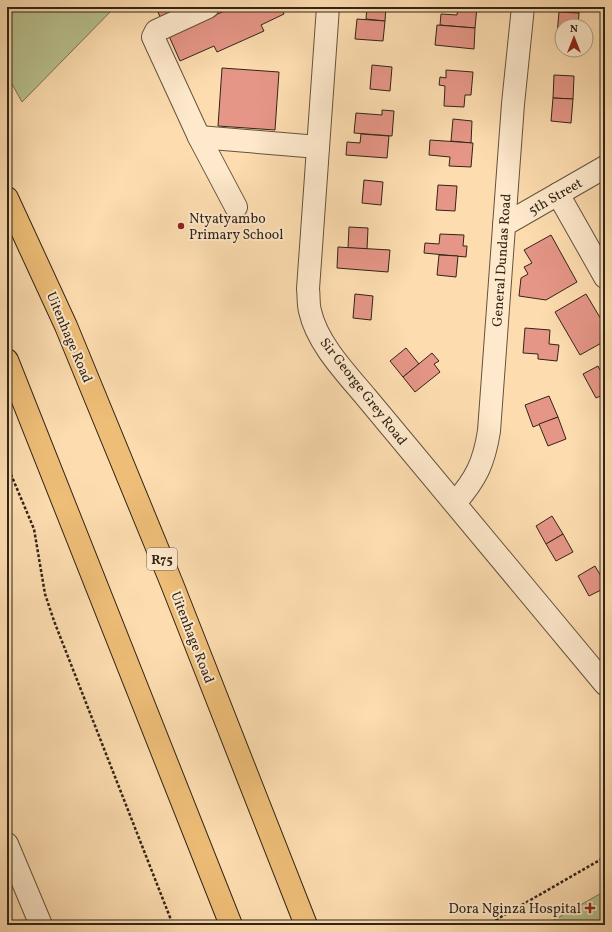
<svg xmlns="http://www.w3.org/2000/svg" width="612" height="932" font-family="Vollkorn,serif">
<rect width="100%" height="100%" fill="#fdddb0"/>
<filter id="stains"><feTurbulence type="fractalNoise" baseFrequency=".005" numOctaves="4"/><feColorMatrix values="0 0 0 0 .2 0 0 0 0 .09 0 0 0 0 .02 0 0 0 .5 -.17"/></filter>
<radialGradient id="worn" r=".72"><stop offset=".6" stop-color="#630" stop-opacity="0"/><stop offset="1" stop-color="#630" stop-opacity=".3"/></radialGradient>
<!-- green -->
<g fill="#b9c290" stroke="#757454">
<path d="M7 7H115L22 102 7 75Z"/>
<path d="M605 891V925H545Z"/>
</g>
<!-- building -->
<g fill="#e69687" stroke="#312517">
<path d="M156 7H195L162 22Z"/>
<path d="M233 7H281L284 14 261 25 264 31 217 52 214 46 180 61 169 36Z"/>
<path d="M367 7H386L385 21 366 19Z"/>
<path d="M458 7H477L475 28 440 25 441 14 457 15Z"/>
<path d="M560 7H580L579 13 559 12Z"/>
<path d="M559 12 579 13 578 26H562V35H557Z"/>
<path d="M357 19 385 21 383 41 355 39Z"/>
<path d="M437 25 475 28 474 49 435 45Z"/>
<path d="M372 65 392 67 390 91 370 89Z"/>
<path d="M222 68 279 72 275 130 218 126Z"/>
<path d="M446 70 473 72 471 95H465L464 107 444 106 445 86 439 85 440 77 446 78Z"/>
<path d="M554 75 574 76 573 99 553 98Z"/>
<path d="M553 98 573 99 571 123 551 121Z"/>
<path d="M382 110 394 111 392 136 354 133 356 113 382 115Z"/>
<path d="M453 119 472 121 471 143 451 141Z"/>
<path d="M361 134 389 136 387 158 346 155 347 142 360 143Z"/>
<path d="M430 140 473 143 471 167 449 166 450 157 429 155Z"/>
<path d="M364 180 383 182 381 205 362 203Z"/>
<path d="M438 185 457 186 455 211 436 210Z"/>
<path d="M349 227 368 228 367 249 348 248Z"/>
<path d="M440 234 464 235 463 246H467L466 257 424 253 425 243 439 244Z"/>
<path d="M551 235 577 282 546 300 519 296 521 278 528 274 524 267 532 263 524 250Z"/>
<path d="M338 247 390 250 388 272 337 268Z"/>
<path d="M439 255 458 256 456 277 437 275Z"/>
<path d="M355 294 373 296 371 320 353 318Z"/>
<path d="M586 294 605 326V341L580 355 555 312Z"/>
<path d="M525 328 550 330 549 344 559 345 557 361 538 359V354L523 353Z"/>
<path d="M406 348 419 364 403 377 390 361Z"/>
<path d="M432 353 439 361 434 364 440 372 415 392 403 377Z"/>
<path d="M598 366 600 370 605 367V394L596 398 583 374Z"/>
<path d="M549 396 558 417 533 427 525 405Z"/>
<path d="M558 417 566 439 548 446 539 424Z"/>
<path d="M552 516 563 534 546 544 536 526Z"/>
<path d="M563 534 573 552 556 561 546 544Z"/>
<path d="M595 566 605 583V588L589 596 578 576Z"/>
</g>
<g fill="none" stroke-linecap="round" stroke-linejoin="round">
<defs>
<g id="minor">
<path d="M208 7 156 31 153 37 199 137 236 207"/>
<path d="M328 7 308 289C309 296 308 304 310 311 317 343 345 372 366 397L605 684"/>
<path d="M199 137 318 147"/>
<path d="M558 194 605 277"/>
<path d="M504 225 605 167"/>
<path d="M455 503C476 479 484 463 489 431L513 104 523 7"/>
<path d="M7 844 41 925"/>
</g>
<g id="major">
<path d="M7 198 66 326 172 584 306 925"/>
<path d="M7 360 231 925"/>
</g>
</defs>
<!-- minor casing -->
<use href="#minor" stroke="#64533d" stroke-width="24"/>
<!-- major casing -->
<use href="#major" stroke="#312517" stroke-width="24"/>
<!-- path -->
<g stroke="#312517" stroke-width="2.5" stroke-dasharray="3 2" stroke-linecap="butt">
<path d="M7 465 34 529 45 594 54 621 173 925"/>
<path d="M487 925 605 857"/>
</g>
<!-- minor -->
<use href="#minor" stroke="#fee9cc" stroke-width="22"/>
<!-- major -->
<use href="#major" stroke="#eebe78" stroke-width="22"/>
</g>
<!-- markers -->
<g fill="#8f2418" stroke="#fee9cc" stroke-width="1.5">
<circle cx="181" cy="226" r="4"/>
<path d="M588 902h4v4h4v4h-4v4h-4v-4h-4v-4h4z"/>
</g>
<g text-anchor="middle" stroke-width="4" stroke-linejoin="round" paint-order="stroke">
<!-- shield labels -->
<rect fill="#fee9cc" stroke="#6e604d" stroke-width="1" x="147" y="548" width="30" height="22" rx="3"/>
<g font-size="13" font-weight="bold" fill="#312517">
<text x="162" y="564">R75</text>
</g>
<!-- street labels -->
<g font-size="14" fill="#312517" stroke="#fee9cc">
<text transform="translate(555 196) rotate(-30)" y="5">5th Street</text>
<text transform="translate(501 260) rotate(-86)" y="5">General Dundas Road</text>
<text transform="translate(70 337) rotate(67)" y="5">Uitenhage Road</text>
<text transform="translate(364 391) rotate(52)" y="5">Sir George Grey Road</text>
<text transform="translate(193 637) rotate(69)" y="5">Uitenhage Road</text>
</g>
<!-- poi labels -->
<g font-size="14" fill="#312517" stroke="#fee9cc" text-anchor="start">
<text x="189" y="223">Ntyatyambo<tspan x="189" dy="16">Primary School</tspan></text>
<text x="581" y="913" text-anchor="end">Dora Nginza Hospital</text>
</g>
</g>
<!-- margin -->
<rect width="612" height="932" fill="none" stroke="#fdddb0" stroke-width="24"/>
<rect x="8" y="8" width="596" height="916" fill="none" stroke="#312517" stroke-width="2"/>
<rect x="12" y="12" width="588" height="908" fill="none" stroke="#312517"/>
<!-- north arrow -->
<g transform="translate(574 38)"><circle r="19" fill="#fee9cc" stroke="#ac9b84"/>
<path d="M0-3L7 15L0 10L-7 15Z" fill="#8f2418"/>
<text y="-6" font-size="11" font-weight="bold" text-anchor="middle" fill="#312517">N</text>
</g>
<rect width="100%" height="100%" filter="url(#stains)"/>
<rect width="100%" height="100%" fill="url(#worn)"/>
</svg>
